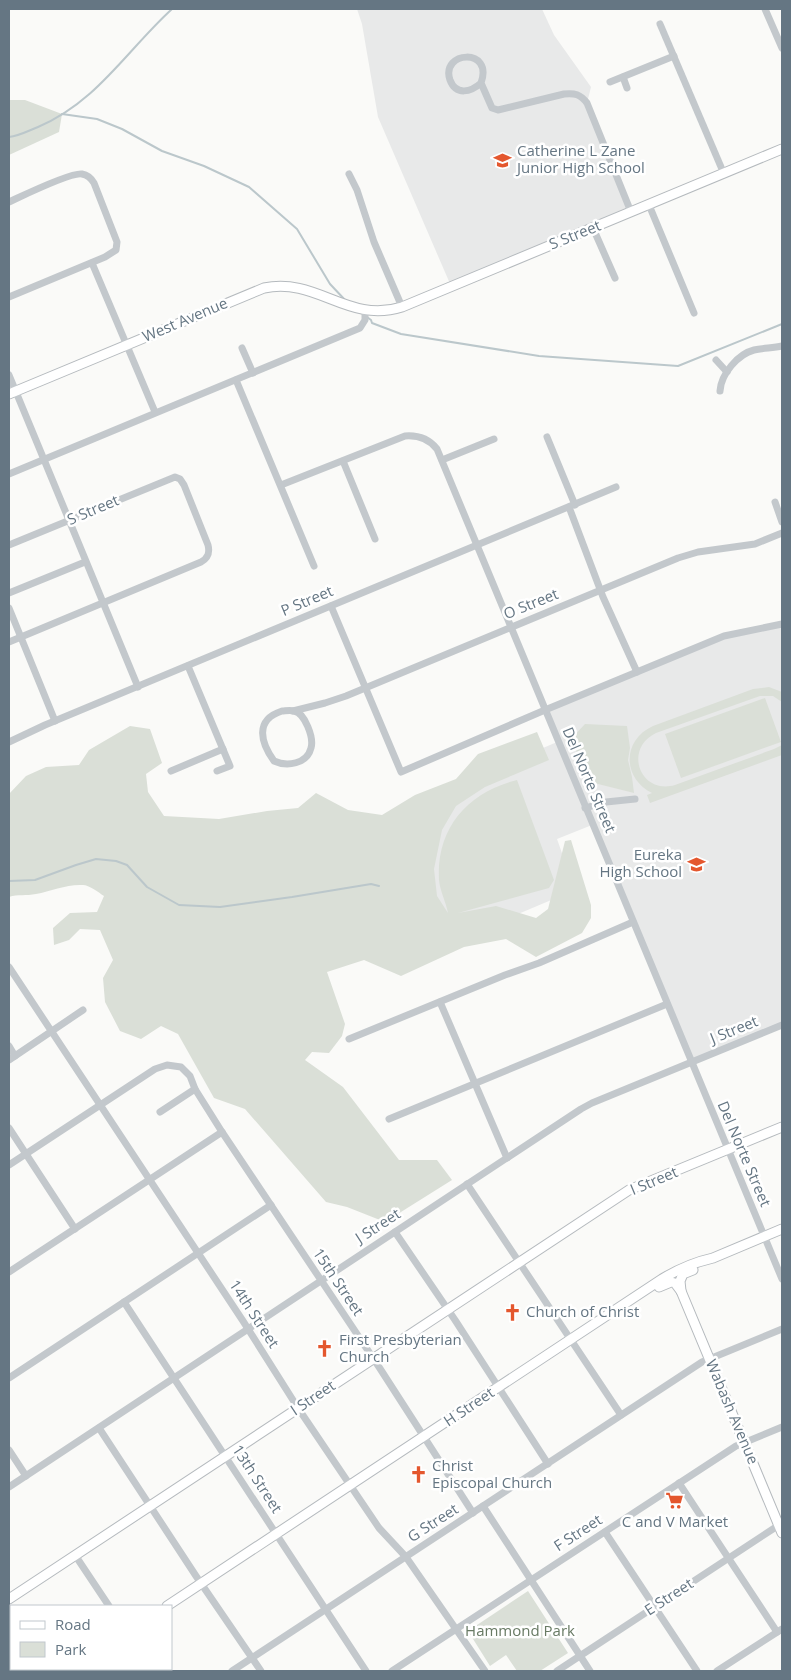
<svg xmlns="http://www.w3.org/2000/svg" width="791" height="1680" font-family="'Open Sans',sans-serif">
<rect width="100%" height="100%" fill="#fafaf8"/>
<!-- built -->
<g fill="#e8e9e9">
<path d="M357 9H542L554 35 591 87 587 103 631 212 451 286 378 117 362 24Z"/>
<path d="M782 624V1025L691 1062 592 825 557 839 575 890 442 946 387 815 557 742 545 710 724 636Z"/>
</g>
<!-- green -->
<g fill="#dadfd7">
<path d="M9 100H25L62 114 59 132 9 155Z"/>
<path d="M769 687 782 692V702L773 696H760L656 733C623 749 640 795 675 785L774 749 782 745V755L650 803 647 795 652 793C622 778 622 740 653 726L753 689Z"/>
<path d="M765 698 781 742 681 778 665 734Z"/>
<path d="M585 724 627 726 630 748 628 760 632 777 634 793 590 782 571 739Z"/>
<path d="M130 726 150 729 162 763 146 774 148 792 164 816 219 819 267 811 298 808 316 793 348 810 382 815 415 795 456 779 478 754 537 732 549 760 485 787 456 806 442 830 434 869 437 896 448 913C446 902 440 891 439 880 436 828 468 792 517 780L554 880 549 888 458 913 496 906 536 918 548 909 565 841 571 840 591 905V918L582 933 536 957 506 939 464 947 401 976 364 960 327 972 345 1024 342 1036 329 1053 312 1052 305 1060 343 1087 399 1160H437L452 1180 385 1222 347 1207 326 1202 245 1109 214 1098 178 1034 161 1026 141 1039 120 1031 105 1002 103 978 113 960 100 930 80 929 69 940 54 945 53 928 70 913 97 912 104 896C98 892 89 885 83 885 67 884 51 891 36 894 26 896 18 894 9 897V794L26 776 46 767 79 765 89 750Z"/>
<path d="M528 1591 568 1653 540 1671H517L506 1655 490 1666 468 1631Z"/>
</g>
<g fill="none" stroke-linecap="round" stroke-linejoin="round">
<!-- stream -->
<g stroke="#bbc7cb" stroke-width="2">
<path d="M62 114 97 119 122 129 162 151 204 166 249 187 297 229 330 284 346 301"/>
<path d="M9 137C19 136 28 131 38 127 97 102 127 50 172 9"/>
<path d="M367 317 371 320 372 323 401 334 539 356 678 366 782 324"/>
<path d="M9 881 35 880 76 865 96 859 116 861 127 865 147 887 179 905 220 907 292 897 371 884 379 886"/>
</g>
<defs>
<g id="major">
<path d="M9 394 264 288C318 277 347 324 402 307L782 149"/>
<path d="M659 1287 671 1282 675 1283 681 1291 782 1533"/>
<path d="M681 1291 680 1281 683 1274 693 1270"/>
<path d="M9 1599 629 1190 782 1127"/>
<path d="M167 1606 662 1279C677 1270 695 1262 713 1258L782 1229"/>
<path d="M67 1671 71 1669"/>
</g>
</defs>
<!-- major casing -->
<use href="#major" stroke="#b5babe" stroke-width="11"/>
<!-- minor -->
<g stroke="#c3c8cc" stroke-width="7">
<path d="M765 9 782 48"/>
<path d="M660 24 724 174"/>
<path d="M623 77 627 88"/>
<path d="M610 82 674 56"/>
<path d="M481 83C471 92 456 96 450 80 440 51 494 47 481 83L492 108 498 110 564 94C575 93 580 94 587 103L631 212"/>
<path d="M349 174 357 190 374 242 402 307"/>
<path d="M9 202C22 196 71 172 82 174 88 175 91 178 94 183L117 242 116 250 105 257 9 297"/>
<path d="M649 205 694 313"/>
<path d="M593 228 615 278"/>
<path d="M92 263 155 412"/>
<path d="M242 348 253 373"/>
<path d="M716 360 727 372"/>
<path d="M9 375 138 687"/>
<path d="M236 380 314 566"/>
<path d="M720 391C721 374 738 354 754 350 763 348 773 348 782 346"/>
<path d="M547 437 575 505"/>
<path d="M442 460 494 439"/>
<path d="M343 461 375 539"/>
<path d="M9 474 360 328 365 320V311"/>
<path d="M281 485 405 436C418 435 429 439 437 449L782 1279"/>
<path d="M775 502 782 522"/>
<path d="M569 507 603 597 637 672"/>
<path d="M9 545 175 477 180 479 184 485 208 545C210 553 208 558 201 562L9 642"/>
<path d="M9 593 85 562"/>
<path d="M331 606 401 772 545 710 724 636 782 624"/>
<path d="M9 608 55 721"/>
<path d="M188 666 230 766 217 771"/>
<path d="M282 711C285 711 290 710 294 711 305 713 314 738 311 748 307 764 287 767 274 761 261 743 254 720 282 711Z"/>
<path d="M293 711 325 703 346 696 678 558 698 552 755 544 782 533"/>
<path d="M9 742 45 725 616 487"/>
<path d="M171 771 223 749"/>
<path d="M585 808 606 802 635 799"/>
<path d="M9 967 243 1321 298 1408 379 1528 406 1557 485 1671"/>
<path d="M440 1002 507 1158"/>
<path d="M349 1039 505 975 539 963 633 922"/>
<path d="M9 1046 15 1056"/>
<path d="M9 1060 83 1010"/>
<path d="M160 1112 195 1089"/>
<path d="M389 1119 667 1004"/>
<path d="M9 1128 75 1229"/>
<path d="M9 1165 155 1069 167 1065 181 1067 190 1076 195 1089 222 1132 379 1367 473 1513"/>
<path d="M467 1184 621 1415"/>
<path d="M395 1232 455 1320 548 1464"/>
<path d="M9 1272 222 1132"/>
<path d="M124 1302 366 1671"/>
<path d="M9 1378 271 1205"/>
<path d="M99 1428 196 1576 261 1671"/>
<path d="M9 1450 26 1476"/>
<path d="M679 1483 777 1632"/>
<path d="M9 1487 581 1109 592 1103 782 1025"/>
<path d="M483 1506 590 1671"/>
<path d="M605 1532 697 1671"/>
<path d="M75 1555 109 1606"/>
<path d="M9 1611 11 1615"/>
<path d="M47 1669 48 1671"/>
<path d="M150 1669 152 1671"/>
<path d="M232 1671 702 1362 782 1329"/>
<path d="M392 1671 736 1446 782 1427"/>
<path d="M557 1671 779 1525"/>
<path d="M717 1671 782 1629"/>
</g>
<!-- major -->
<use href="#major" stroke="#fff" stroke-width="9"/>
</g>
<!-- icons -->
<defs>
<symbol id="school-bare" viewBox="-9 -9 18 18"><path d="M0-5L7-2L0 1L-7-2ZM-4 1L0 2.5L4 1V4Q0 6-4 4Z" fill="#e4572e" stroke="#fff" stroke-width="2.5" paint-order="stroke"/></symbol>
<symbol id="church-bare" viewBox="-9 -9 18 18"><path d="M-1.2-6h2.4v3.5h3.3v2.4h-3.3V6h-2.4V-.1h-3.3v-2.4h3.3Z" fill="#e4572e" stroke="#fff" stroke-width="2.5" paint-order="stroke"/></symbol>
<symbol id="supermarket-bare" viewBox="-9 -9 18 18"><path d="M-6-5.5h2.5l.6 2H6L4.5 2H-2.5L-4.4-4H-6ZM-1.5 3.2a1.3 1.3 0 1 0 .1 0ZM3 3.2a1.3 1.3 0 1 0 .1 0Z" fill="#e4572e" stroke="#fff" stroke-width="2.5" paint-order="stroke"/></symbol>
</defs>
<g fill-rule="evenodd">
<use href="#school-bare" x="490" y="148" width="25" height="25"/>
<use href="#school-bare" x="684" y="852" width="25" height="25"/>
<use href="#church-bare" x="500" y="1300" width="25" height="25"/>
<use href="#church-bare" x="312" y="1336" width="25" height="25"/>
<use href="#church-bare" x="406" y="1462" width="25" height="25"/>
<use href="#supermarket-bare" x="662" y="1488" width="25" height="25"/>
</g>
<g text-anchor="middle" stroke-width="5" stroke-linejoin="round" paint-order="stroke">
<!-- poi labels -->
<g font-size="15" fill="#657683" stroke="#fff" text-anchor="start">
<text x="517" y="156">Catherine L Zane<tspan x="517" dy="17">Junior High School</tspan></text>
<text x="682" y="860" text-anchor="end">Eureka<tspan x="682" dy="17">High School</tspan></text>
<text x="526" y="1317">Church of Christ</text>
<text x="339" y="1345">First Presbyterian<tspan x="339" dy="17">Church</tspan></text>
<text x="432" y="1471">Christ<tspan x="432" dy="17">Episcopal Church</tspan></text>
<text x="675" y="1527" text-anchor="middle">C and V Market</text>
</g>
<!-- street labels -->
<g font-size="15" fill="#657683" stroke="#fff">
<text transform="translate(575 235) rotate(-22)" y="5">S Street</text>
<text transform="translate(185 320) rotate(-23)" y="5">West Avenue</text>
<text transform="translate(93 510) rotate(-23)" y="5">S Street</text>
<text transform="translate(307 601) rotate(-23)" y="5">P Street</text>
<text transform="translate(531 604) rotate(-22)" y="5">O Street</text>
<text transform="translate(589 780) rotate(67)" y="5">Del Norte Street</text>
<text transform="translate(734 1030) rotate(-22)" y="5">J Street</text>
<text transform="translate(744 1154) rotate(67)" y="5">Del Norte Street</text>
<text transform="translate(654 1181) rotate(-23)" y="5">I Street</text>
<text transform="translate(378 1226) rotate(-33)" y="5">J Street</text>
<text transform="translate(338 1282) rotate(56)" y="5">15th Street</text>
<text transform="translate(254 1314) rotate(57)" y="5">14th Street</text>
<text transform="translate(313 1398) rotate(-34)" y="5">I Street</text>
<text transform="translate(469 1407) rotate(-34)" y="5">H Street</text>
<text transform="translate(732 1412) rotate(67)" y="5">Wabash Avenue</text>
<text transform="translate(257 1479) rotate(57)" y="5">13th Street</text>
<text transform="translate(433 1523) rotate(-33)" y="5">G Street</text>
<text transform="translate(578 1533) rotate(-33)" y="5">F Street</text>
<text transform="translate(669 1597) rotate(-33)" y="5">E Street</text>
</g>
<!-- park labels -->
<g font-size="15" fill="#687a64" stroke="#fff">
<text x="520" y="1636">Hammond Park</text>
</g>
</g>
<!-- border -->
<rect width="791" height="1680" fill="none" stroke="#657683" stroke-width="20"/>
<!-- legend -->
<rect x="10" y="1605" width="162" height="65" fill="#ffffff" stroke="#c1c8cd"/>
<rect x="20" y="1621" width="25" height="8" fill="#ffffff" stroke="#c1c8cd"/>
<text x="55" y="1630" font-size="15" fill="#657683">Road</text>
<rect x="20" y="1642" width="25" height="15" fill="#dadfd7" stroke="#c1c8cd"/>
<text x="55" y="1655" font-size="15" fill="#657683">Park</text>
</svg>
